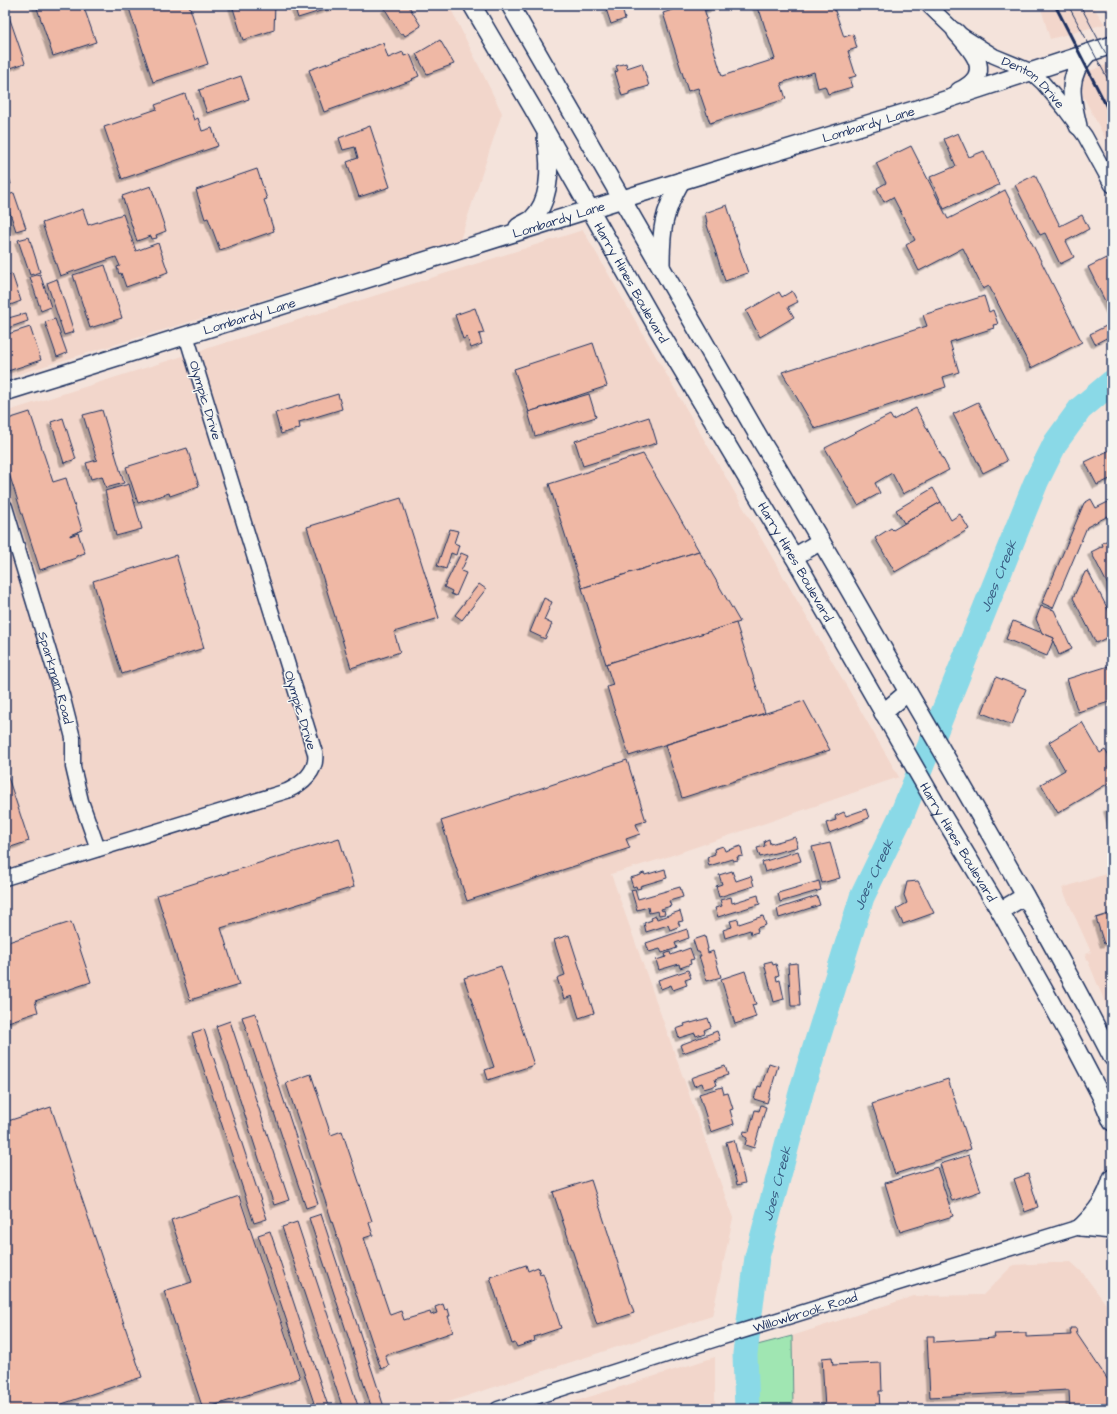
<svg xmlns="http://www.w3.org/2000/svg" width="1117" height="1414" font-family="'Architects Daughter',sans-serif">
<defs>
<filter id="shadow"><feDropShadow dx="-3.5" dy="3.5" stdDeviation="0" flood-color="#0004"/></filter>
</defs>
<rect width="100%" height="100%" fill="#f4e3db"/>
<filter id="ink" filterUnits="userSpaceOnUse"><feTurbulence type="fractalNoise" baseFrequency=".025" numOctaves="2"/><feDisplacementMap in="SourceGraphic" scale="8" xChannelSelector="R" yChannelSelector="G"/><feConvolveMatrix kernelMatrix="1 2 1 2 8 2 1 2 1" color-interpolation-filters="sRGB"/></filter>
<g filter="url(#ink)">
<!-- built -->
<g fill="#f2d6cb">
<path d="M5 5H449L502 113 460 240 5 378Z"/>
<path d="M1040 5H1092L1105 24 1050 39Z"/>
<path d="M1112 63V151L1083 96 1082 81 1084 73Z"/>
<path d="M583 230 899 777 661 859 611 874 733 1218 712 1316 427 1409H5V412Z"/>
<path d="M1112 872V1016L1104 1000 1085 954 1091 952 1062 888Z"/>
<path d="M1071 1262 1082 1272 1112 1312V1409H793L792 1336 914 1296 983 1295 1013 1265Z"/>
<path d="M715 1357V1409H551Z"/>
</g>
<!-- green -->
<path fill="#a0e6b2" stroke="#5e8a88" d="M792 1336 793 1409H744L742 1349Z"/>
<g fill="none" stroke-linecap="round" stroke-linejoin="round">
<!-- river -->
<path stroke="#8ad9e7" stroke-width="25" id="s1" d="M747 1409 745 1354 757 1257 802 1089 862 897 903 812 1036 482 1056 442 1080 409 1112 382"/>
</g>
<!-- building -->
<g fill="#efb8a5" stroke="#1b2f5e" filter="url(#shadow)">
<path d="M5 5 25 63 5 70Z"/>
<path d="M36 5H83L96 42 53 56Z"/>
<path d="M128 5H189L208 64 153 82Z"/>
<path d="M232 5H275L274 30 243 40Z"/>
<path d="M294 5H340L298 18Z"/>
<path d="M387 5H408L421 26 405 36 403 33 400 34 385 9 388 7Z"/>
<path d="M618 5H621L625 19 611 24 606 9Z"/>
<path d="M688 5H703L707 19 705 20 722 76 775 59 760 12 759 13 756 5H833L844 37 853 34 857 48 848 51 856 76 849 78 852 87 828 94 825 86 818 88 814 72 781 83 786 99 710 123 698 88 688 91 663 13Z"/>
<path d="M703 5H724L705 11Z"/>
<path d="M440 40 454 64 427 74 416 54Z"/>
<path d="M383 43 388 58 403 52 404 56 410 54 419 76 412 79 413 80 324 112 309 70Z"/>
<path d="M626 63 627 68 642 63 649 86 629 92V94L622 96 615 72 618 71 616 66Z"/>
<path d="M241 76 249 99 207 113 199 90Z"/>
<path d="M185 94 194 120 198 118 202 131 212 128 218 146 122 179 104 127 157 109 155 105Z"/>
<path d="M370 126 390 187 359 197 347 162 358 158 355 147 343 150 339 138Z"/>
<path d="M958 133 969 157 984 151 999 185 944 209 930 177 956 166 944 139Z"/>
<path d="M911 146 948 219 1005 190 1082 342 1031 368 989 286 983 289 963 248 919 271 906 245 915 240 893 197 884 202 877 188 886 183 876 163Z"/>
<path d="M5 165 11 184 5 186Z"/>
<path d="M257 169 267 199 264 200 274 231 220 250 208 218 205 219 196 190Z"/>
<path d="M1035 175 1060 226 1082 215 1089 229 1066 241 1074 257 1060 264 1045 233 1040 235 1015 185Z"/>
<path d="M151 186 166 231 156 235 157 238 152 239 151 236 137 241 122 196Z"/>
<path d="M14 193 26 228 16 231 5 198V196Z"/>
<path d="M727 205 734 228H733L748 273 725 281 706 222H707L705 213Z"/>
<path d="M83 209 88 225 123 214 136 251 158 243 168 272 160 275 161 277 157 278V276L126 287 121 273 119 274 117 267 120 266 116 257 60 276 42 223Z"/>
<path d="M29 237 40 272 30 275 18 240Z"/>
<path d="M1106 258 1112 270V315L1088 267Z"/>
<path d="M105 265 122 318 90 328 73 275Z"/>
<path d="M12 274 21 301 5 307V296L7 295 5 290V276Z"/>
<path d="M40 274 51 307 41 311 30 277Z"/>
<path d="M57 279 74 332 64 335 47 283Z"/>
<path d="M792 291 798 302 788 307 794 317 760 337 746 311 779 292 782 297Z"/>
<path d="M984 296 989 312 993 310 998 324 993 325 994 328 950 342 959 372 943 377 946 387 815 429 782 372 927 326 923 315Z"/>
<path d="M475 308 484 333 479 334 482 344 471 348 467 337 463 339 455 315Z"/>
<path d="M26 313 28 321 5 329V319Z"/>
<path d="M55 319 67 353 57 357 45 322Z"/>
<path d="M1112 323V335L1095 344 1090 334Z"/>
<path d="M30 327 41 360 5 372V335Z"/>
<path d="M593 343 607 386 529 412 514 369Z"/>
<path d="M338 394 342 409 299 422 300 428 281 434 275 413Z"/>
<path d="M589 394 596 417 535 436 528 412Z"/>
<path d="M978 402 1007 461 983 473 953 414Z"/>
<path d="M916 408 949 470 903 494 892 473 875 483 880 493 858 505 825 448 890 415 893 420Z"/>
<path d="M102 410 124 483 106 488 102 476 91 479 86 463 97 460 83 415Z"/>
<path d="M30 412 53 482 66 478 82 530 70 535V536L78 533 85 553 76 556V558L40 570 5 461V420Z"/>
<path d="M649 417 657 443 583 466 575 441Z"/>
<path d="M63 418 76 459 64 463 51 422Z"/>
<path d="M187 448 199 486 170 496 169 493 138 503 126 467Z"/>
<path d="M1112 449V478L1097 485 1085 462Z"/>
<path d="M643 454 699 551 582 588 549 484Z"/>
<path d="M129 484 142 529 116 536 105 491Z"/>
<path d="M933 488 941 502 904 523 896 510Z"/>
<path d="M401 498 439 618 394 632 400 652 351 668 307 527Z"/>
<path d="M1091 499 1096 508 1112 500V514L1087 527 1053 608 1042 603 1084 503Z"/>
<path d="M941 502 951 520 960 514 969 529 895 572 875 538 891 528 893 530Z"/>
<path d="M450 529 458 531 454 543 459 545 456 555 451 553 446 569 437 566Z"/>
<path d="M1112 538V593L1091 552 1103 546 1102 543Z"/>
<path d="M699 551 740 622 606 664 582 588Z"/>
<path d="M461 553 468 556 461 571 466 573 456 596 451 594 452 591 444 587Z"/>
<path d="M176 555 204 648 122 674 93 581Z"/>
<path d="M1088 571 1112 617V635L1096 643 1073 598 1085 572Z"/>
<path d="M479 584 486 589 462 620 455 615Z"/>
<path d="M544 598 552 602 544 620 552 624 545 639 530 632Z"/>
<path d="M1041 606 1054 610 1072 649 1059 655 1053 641 1054 638 1042 633 1036 619Z"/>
<path d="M1013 621 1054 638 1047 656 1006 639Z"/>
<path d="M736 623 765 713 629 756 607 687 613 685 606 664Z"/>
<path d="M1112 665V701L1078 712 1067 679Z"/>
<path d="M996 677 1026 689 1012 725 982 713Z"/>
<path d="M804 701 830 750 682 798 665 745Z"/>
<path d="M1082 722 1100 753 1105 750 1112 761V764L1108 766 1112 774V781L1058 813 1041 784 1065 770 1049 742Z"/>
<path d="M627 760 646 821 636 824 640 834 626 839 630 848 467 901 441 821Z"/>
<path d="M5 768 29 841 5 849Z"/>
<path d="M1112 807V825L1107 808Z"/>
<path d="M866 809 869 818 829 833 826 823 836 820 835 816 844 812 846 816Z"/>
<path d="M795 837 798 847 760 857 757 848 765 846 764 841 769 839 770 844Z"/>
<path d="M339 838 354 887 221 928 239 985 190 1000 157 895Z"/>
<path d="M830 843 840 878 822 883 812 847Z"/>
<path d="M723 846 725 851 741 846 743 856 737 857 738 860 733 861 732 859 709 866 707 857 715 854 714 849Z"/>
<path d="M798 851 801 861 765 872 762 862Z"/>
<path d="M665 869 667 878 640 886 641 888 637 889 636 886 633 887 630 878 641 875V874L644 873 645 875Z"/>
<path d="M732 871 736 881 751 876 754 886 719 897 716 886 722 884 719 875Z"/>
<path d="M819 881 821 890 780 902 778 893Z"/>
<path d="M918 881 934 913 903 924 896 909 907 903 904 895 907 882Z"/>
<path d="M680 887 683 897 669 901 671 906 661 909 662 911 664 910 665 914 659 915 658 911 649 913 648 907 637 910 631 890 635 889 638 899Z"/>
<path d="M758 895 760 904 718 917 715 908 722 906 720 900 731 897 732 903Z"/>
<path d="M817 896 820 905 779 918 777 909Z"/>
<path d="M680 911 683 921 678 922 680 926 670 930 668 925 646 932 644 923 652 920 651 918 656 916 657 919Z"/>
<path d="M1112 913V941L1104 944 1096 918Z"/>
<path d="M763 916 766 925 757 928 758 932 751 934 750 930 725 938 723 930 732 927 730 921 738 919 739 924Z"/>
<path d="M71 922 91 982 35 1001 38 1012 5 1023V943Z"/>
<path d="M687 929 689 938 675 943 677 948 662 953 660 949 649 952 646 943Z"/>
<path d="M569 935 594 1013 579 1018 572 996 564 999 557 978 565 975 554 940Z"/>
<path d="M705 936 708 949H707L708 953 713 951 721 977 707 981 699 956H701L699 952H697L693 940Z"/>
<path d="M690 948 694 959 690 960 691 964 680 968 679 964 659 970 656 960 666 957 665 954 670 952 671 955Z"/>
<path d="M772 961 773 965 776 964 779 975 776 976 777 981 780 980 784 999 774 1002 764 963Z"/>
<path d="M797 963 800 1006H791L788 964Z"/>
<path d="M501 966 534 1065 488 1080 485 1070 494 1067 464 978Z"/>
<path d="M688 970 691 978 685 980 687 985 673 990 671 985 661 989 658 980Z"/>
<path d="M745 971 756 1004 752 1005 756 1017 735 1024 721 979Z"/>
<path d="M255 1013 318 1204 306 1208 242 1017Z"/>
<path d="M708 1018 711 1027 704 1030 705 1033 696 1036 695 1033 679 1038 676 1029 685 1026 684 1024 691 1022V1023Z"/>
<path d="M230 1021 289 1200 274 1205 216 1026Z"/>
<path d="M204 1029 267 1219 254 1223 192 1033Z"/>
<path d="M717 1031 720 1040 683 1053 680 1045Z"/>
<path d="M769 1063 778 1066 767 1103 754 1099 758 1086 761 1087Z"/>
<path d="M725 1066 728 1075 715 1079 717 1085 704 1089 702 1083 694 1086 691 1078Z"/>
<path d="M311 1074 331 1135 342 1131 372 1221 369 1223 373 1235 364 1238 390 1315 401 1311 404 1320 430 1312 431 1315 437 1313 435 1307 443 1304 445 1310 448 1309 450 1316H448L453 1332 385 1355 389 1366 381 1369 286 1083Z"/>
<path d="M948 1079 971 1149 895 1174 872 1104Z"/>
<path d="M722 1087 724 1094 728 1093 733 1109 730 1110 734 1124 711 1132 699 1094Z"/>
<path d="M761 1105 766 1107 754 1148 745 1145 747 1138 743 1136 744 1131 749 1132 755 1110 759 1111Z"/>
<path d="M51 1107 142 1377 47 1409H5V1122Z"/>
<path d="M734 1140 745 1183 737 1185 726 1142Z"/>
<path d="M969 1155 981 1191 952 1201 940 1164Z"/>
<path d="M937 1167 953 1216 900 1232 885 1183Z"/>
<path d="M1028 1174 1038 1207 1025 1212 1014 1179Z"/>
<path d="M591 1180 634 1313 597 1325 553 1192Z"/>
<path d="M239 1196 300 1378 203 1409 164 1291 192 1282 171 1220Z"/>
<path d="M321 1214 384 1407 377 1409H372L309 1218Z"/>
<path d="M297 1222 359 1409H343L282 1227Z"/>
<path d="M270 1231 329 1409H316L258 1235Z"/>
<path d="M526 1265 528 1271 538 1267 540 1274 543 1273 561 1328 534 1337 535 1341 517 1347 515 1343 512 1344 490 1277Z"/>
<path d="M1070 1328H1076L1077 1334 1112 1386V1409H1070L1069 1390 930 1397 927 1336H934V1342L995 1338 994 1334 1026 1333V1337L1071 1335Z"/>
<path d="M832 1357 833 1365 881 1363 882 1391H879L880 1409H825L822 1358Z"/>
</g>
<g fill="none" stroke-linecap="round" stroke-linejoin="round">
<defs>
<g id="minor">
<path id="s2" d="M928 5 956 32 994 56 1030 71 1043 83 1065 109 1085 136 1112 185"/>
<path id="s3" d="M5 507 62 695 73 738V767L81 801 98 849"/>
<path d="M5 878 287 791C302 784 318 771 315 753L186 335"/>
<path id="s4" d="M498 1409 713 1340 1112 1217"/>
</g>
<g id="major">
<path id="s5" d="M472 5 532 107 658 329 794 557 941 813 1000 911 1069 1035 1101 1096 1112 1122"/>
<path d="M510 5 763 444C813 525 860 609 908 692 978 812 1048 933 1112 1057"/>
<path d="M956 32C975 53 994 74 959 91"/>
<path d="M1078 126C1071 97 1066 76 1088 53"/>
<path d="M518 227C522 224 528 222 532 219 553 199 550 162 546 137"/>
<path d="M661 266C661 229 663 213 681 181"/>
<path id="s6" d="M5 392 642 193 930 105 1112 45"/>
<path d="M794 557 821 541"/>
<path d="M883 713 908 692"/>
<path d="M1000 911 1025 896"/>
<path d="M1081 1227C1097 1211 1106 1199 1112 1178"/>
<path d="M1081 1227 1112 1230"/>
</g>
</defs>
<!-- minor casing -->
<use href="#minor" stroke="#1b2f5e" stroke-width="17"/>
<!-- major casing -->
<use href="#major" stroke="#1b2f5e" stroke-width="20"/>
<!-- minor -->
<use href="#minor" stroke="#f6f6f2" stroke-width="14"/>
<!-- major -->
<use href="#major" stroke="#f6f6f2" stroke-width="17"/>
<!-- tram -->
<g stroke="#1b2f5e" stroke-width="1">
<path d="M1068 5 1112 87"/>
<path d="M1080 5 1112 65"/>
</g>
<!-- rail -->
<path stroke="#1b2f5e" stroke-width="3" d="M1055 5 1112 117"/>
</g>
</g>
<g text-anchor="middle" stroke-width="3" stroke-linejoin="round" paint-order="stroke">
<!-- street labels -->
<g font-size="13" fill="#1b2f5e" stroke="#f6f6f2">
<text dy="5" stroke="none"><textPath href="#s2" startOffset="132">Denton Drive</textPath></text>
<text dy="5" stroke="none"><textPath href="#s6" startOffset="904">Lombardy Lane</textPath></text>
<text dy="5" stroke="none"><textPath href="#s6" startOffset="580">Lombardy Lane</textPath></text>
<text dy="5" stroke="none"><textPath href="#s5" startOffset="320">Harry Hines Boulevard</textPath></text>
<text dy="5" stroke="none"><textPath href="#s6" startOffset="256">Lombardy Lane</textPath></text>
<text transform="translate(206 400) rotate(73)" y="5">Olympic Drive</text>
<text dy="5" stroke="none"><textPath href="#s5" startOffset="644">Harry Hines Boulevard</textPath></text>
<text dy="5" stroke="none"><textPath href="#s3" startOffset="178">Sparkman Road</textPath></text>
<text transform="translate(301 710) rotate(73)" y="5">Olympic Drive</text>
<text dy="5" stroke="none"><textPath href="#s5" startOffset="968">Harry Hines Boulevard</textPath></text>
<text dy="5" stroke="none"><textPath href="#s4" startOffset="322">Willowbrook Road</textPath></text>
</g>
<!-- water labels -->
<g font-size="14" font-style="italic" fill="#375a80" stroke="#f6f6f2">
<text dy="5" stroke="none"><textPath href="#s1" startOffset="877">Joes Creek</textPath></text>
<text dy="5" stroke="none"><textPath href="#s1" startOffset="553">Joes Creek</textPath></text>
<text dy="5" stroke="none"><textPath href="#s1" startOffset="229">Joes Creek</textPath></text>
</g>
</g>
<!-- margin -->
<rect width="1117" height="1414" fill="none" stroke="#f6f6f2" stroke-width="20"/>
<rect x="10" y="10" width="1097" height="1394" fill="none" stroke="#1b2f5e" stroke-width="1.5" filter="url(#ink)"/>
</svg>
